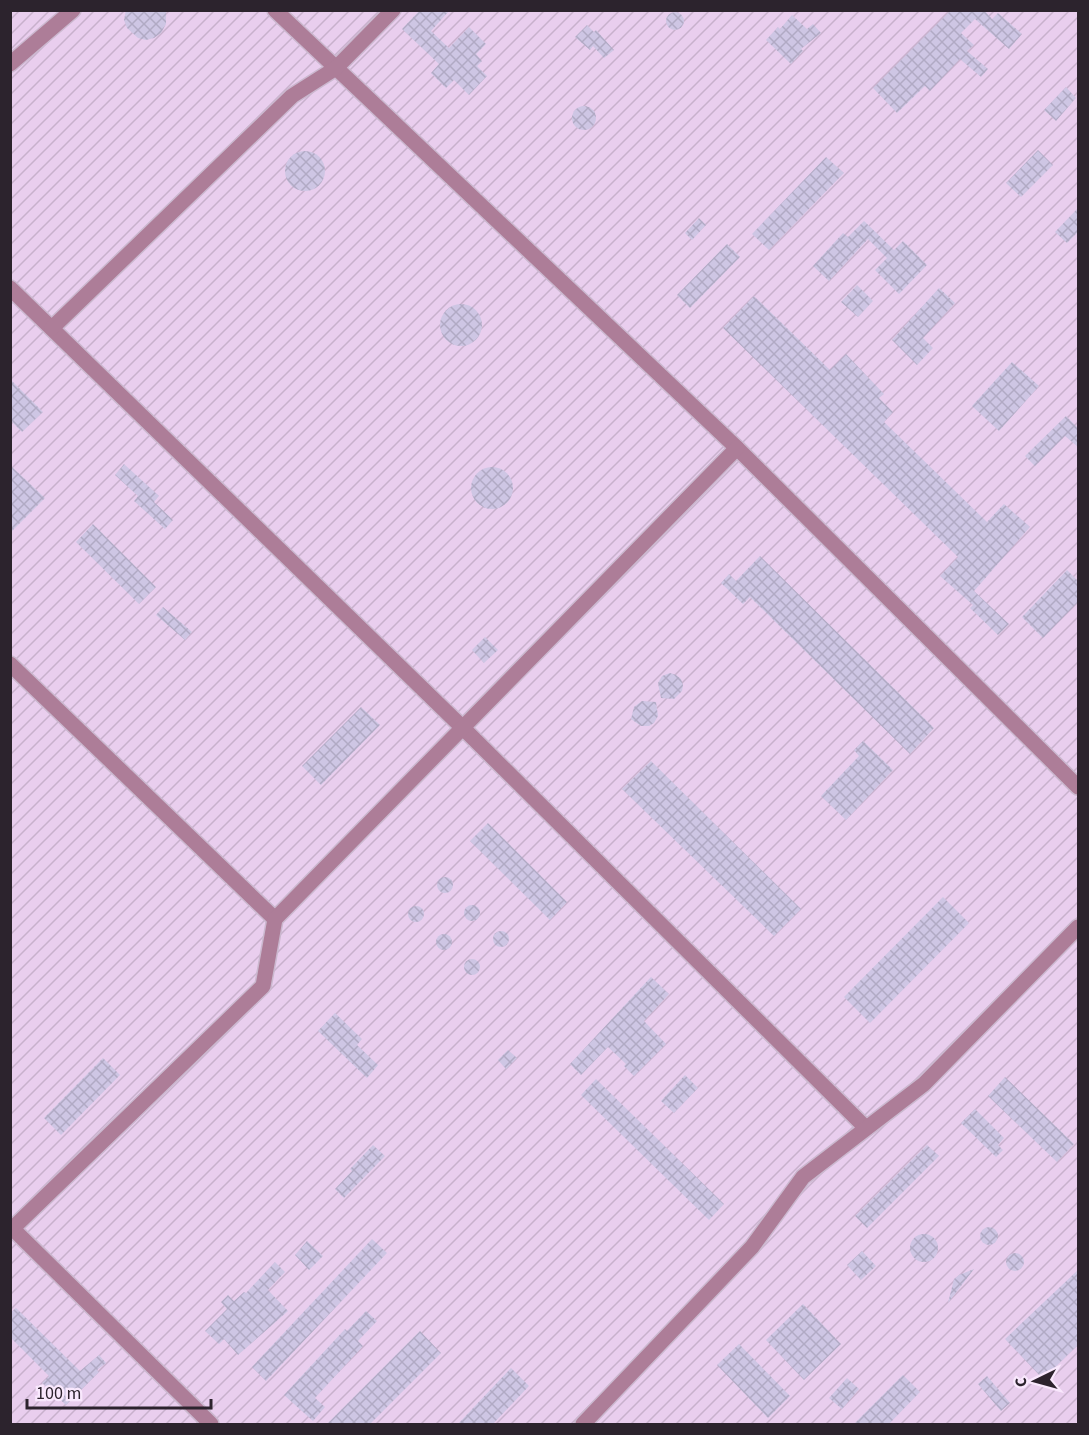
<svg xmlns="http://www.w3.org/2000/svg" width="1089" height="1435" font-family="'Source Sans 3',sans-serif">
<defs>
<pattern id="industrial-furrows" width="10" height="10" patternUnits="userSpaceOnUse" patternTransform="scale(1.5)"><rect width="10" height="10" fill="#e9ceee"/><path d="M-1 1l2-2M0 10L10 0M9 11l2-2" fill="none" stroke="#c8b1cc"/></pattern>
<pattern id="building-cross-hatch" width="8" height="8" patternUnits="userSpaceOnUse" patternTransform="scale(1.5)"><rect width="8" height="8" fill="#cec6e4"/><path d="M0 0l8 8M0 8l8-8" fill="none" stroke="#b1aac4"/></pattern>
</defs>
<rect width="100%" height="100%" fill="#eed9f3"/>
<!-- industrial -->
<path fill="url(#industrial-furrows)" d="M10 11H1078V1422L1076 1424H11Z"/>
<!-- building -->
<g fill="url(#building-cross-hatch)">
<path d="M126 10H166V24L161 33 154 38 146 40 138 38 127 28 124 20Z"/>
<path d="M420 10H450L431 31 449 48 469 27 486 44 476 54 482 61 477 66 487 76 469 95 454 80 446 88 431 73 439 64 402 29Z"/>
<path d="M951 10H984L992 19 998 13 1022 34 1009 49 975 19 961 33 974 45 967 51 988 69 981 77 960 59 930 91 925 86 897 113 873 88Z"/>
<circle cx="675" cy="21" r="9"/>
<path d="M792 15 807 29 813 24 821 33 801 49 803 51 791 64 766 40 778 27 780 29Z"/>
<path d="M587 25 594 32 596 30 614 50 604 58 593 46 590 50 575 37Z"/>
<path d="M1066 87 1076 98 1056 121 1044 110Z"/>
<circle cx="584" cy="118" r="12"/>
<path d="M1038 150 1053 165 1021 197 1006 183Z"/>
<circle cx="305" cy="171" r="20"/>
<path d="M826 157 844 173 769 250 752 234Z"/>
<path d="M1078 208V232L1067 243 1055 232Z"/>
<path d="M699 218 706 225 692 240 685 233Z"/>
<path d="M864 221 894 250 903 241 927 265 899 294 875 270 887 258 868 239 829 281 813 266 843 233 848 237Z"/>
<path d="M727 244 740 257 690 308 677 295Z"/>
<path d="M857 285 873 301 858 317 841 302Z"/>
<path d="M939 288 955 303 923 338 933 348 917 365 892 340Z"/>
<path d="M754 296 830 370 846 354 884 394 879 398 893 412 884 422 987 522 1004 504 1030 527 974 591 1009 624 998 635 970 608 973 605 940 576 958 557 723 328Z"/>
<circle cx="461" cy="325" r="21"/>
<path d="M1012 362 1039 386 999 431 972 406Z"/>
<path d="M10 379 43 412 22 432 10 420Z"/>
<path d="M1066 416 1078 428V447L1065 436 1035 466 1025 456Z"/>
<path d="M124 464 159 496 154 502 173 520 165 529 134 501 138 496 115 475Z"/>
<path d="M10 465 45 498 10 533Z"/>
<circle cx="492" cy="488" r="21"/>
<path d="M93 524 156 587 139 604 76 542Z"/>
<path d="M760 556 934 728 910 754 750 597 743 604 721 583 729 574 736 581Z"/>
<path d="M1067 570 1078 581V602L1043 638 1022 617Z"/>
<path d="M163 607 192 632 185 640 156 615Z"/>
<path d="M485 637 498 650 484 663 472 650Z"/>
<path d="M670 673 676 675 681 679 683 685 682 691 674 699 661 698 658 683 662 676Z"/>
<path d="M642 701 656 702 658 716 654 723 649 726H641L631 719 634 707Z"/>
<path d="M361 707 380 725 321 785 302 766Z"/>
<path d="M863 741 893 770 846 820 821 796 859 756 854 750Z"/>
<path d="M651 761 801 909 774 936 622 789Z"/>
<path d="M488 823 567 902 550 920 470 841Z"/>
<circle cx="445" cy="885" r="8"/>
<path d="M943 897 969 923 870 1023 844 997Z"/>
<circle cx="472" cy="913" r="8"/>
<circle cx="416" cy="914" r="8"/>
<circle cx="501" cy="939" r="8"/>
<circle cx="444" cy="942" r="8"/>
<circle cx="472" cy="967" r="8"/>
<path d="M651 977 669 994 644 1021 666 1044 634 1076 624 1066 626 1064 608 1047 581 1075 570 1064Z"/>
<path d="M335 1013 362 1039 357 1045 378 1065 367 1078 318 1031Z"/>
<path d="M508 1050 517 1058 506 1069 498 1060Z"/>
<path d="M103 1058 120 1075 61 1135 44 1118Z"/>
<path d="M685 1075 698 1088 674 1113 661 1101Z"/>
<path d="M1005 1077 1074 1144 1057 1162 988 1096Z"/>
<path d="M596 1079 724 1204 709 1220 581 1095Z"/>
<path d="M975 1109 1004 1138 998 1145 1003 1150 996 1157 961 1123Z"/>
<path d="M373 1145 385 1156 344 1198 335 1189 352 1171 350 1169Z"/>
<path d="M927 1145 939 1156 867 1228 855 1216Z"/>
<circle cx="989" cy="1236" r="9"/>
<circle cx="924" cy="1248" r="14"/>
<path d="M372 1239 387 1253 266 1381 252 1367Z"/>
<path d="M307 1241 323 1256 309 1270 295 1255Z"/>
<path d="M862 1251 876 1266 861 1280 847 1265Z"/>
<circle cx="1015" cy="1262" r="9"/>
<path d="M275 1262 285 1272 268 1290 288 1311 238 1355 224 1339 219 1344 205 1331 227 1309 221 1302 228 1295 234 1301 244 1292 246 1293Z"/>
<path d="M974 1269 948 1303 954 1279 959 1275Z"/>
<path d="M1078 1270V1345L1043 1379 1005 1339Z"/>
<path d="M803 1304 841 1344 804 1380 766 1340Z"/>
<path d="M16 1308 80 1371 99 1355 106 1363 97 1370 99 1372 66 1405 42 1383 49 1376 10 1337V1313Z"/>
<path d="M366 1311 377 1321 358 1341 363 1346 315 1398 325 1407 313 1421 284 1395 345 1329 347 1331Z"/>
<path d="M420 1331 441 1353 369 1425H326Z"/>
<path d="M739 1344 790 1396 768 1418 717 1365Z"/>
<path d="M511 1368 529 1386 492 1425H457Z"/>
<path d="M903 1375 920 1392 888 1425H853Z"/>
<path d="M987 1376 1010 1403 1001 1411 978 1384Z"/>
<path d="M847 1378 859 1389 842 1409 829 1398Z"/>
</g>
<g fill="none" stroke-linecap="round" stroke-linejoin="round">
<defs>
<g id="minor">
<path d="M275 10 737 448 1078 787"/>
<path d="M10 64 73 10"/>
<path d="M10 288 463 728 866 1128"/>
<path d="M52 328 292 96 336 68 393 10"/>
<path d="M10 664 275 919"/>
<path d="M10 1226 211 1424"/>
<path d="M13 1228 263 986 275 919 737 448"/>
<path d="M583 1424 752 1247 803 1177 924 1084 1078 927"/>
</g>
</defs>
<!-- minor casing -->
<use href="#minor" stroke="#cbb8cf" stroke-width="18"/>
<!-- minor -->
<use href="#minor" stroke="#ad7d98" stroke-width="15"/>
</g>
<!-- border -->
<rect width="1089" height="1435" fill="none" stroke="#2c232d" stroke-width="24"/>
<!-- north arrow -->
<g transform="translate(1035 1381) rotate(265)" stroke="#f9e8fd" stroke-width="4.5" paint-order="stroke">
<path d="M0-4.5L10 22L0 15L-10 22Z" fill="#2c232d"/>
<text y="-9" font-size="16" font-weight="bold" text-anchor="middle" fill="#2c232d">С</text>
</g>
<!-- scale -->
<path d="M27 1399v9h184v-9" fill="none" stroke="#2c232d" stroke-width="3"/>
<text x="36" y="1399" font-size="18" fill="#2c232d" stroke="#f9e8fd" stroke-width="4.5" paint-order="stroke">100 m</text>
</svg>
